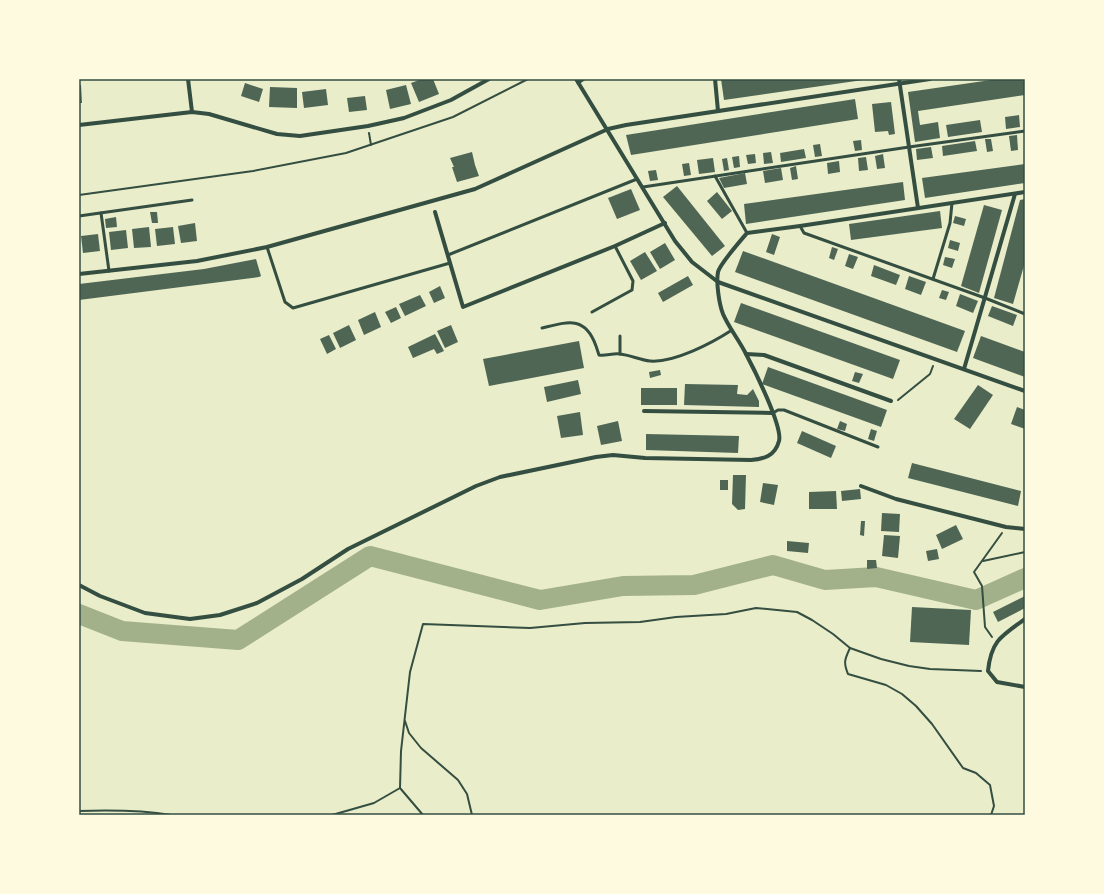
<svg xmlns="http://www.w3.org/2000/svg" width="1104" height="894" font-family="'Work Sans',sans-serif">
<rect width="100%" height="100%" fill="#e9edc9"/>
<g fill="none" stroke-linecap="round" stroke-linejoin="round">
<!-- river -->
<path stroke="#a3b18a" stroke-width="20" d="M79 614 122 631 238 640 370 556 540 600 623 586 694 585 773 565 825 580 876 577 976 600 1025 578"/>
</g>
<!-- building -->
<g fill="#4f6655">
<path d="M422 79H433L439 94 419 102 411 83Z"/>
<path d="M721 79H863V80L724 100Z"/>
<path d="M998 79H1025V95L918 111 920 125 938 122 940 138 915 142 908 92Z"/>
<path d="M245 83 263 89 259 102 241 96Z"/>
<path d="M81 85 82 103H79V86Z"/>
<path d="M406 85 411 104 390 109 386 90Z"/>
<path d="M270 87 297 88V108L269 107Z"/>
<path d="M326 89 328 105 304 108 302 92Z"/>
<path d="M365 96 367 110 349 112 347 98Z"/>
<path d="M855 99 858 119 631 155 626 135Z"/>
<path d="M891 102 895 134 889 135 888 131 875 132 872 104Z"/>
<path d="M1019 115 1020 127 1006 129 1005 117Z"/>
<path d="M980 120 982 132 948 137 946 125Z"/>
<path d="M1017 135 1018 150 1011 151 1009 136Z"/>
<path d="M985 139H991L993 151 987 152Z"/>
<path d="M861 140 862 150 855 151 853 141Z"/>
<path d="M975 141 977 151 943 156 942 146Z"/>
<path d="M820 144 822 156 815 157 813 145Z"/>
<path d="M931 147 933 158 917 160 916 149Z"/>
<path d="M804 149 806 158 781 162 780 153Z"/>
<path d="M472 152 475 165 479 176 457 182 452 167H454L450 158Z"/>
<path d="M771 152 773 163 764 164 763 153Z"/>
<path d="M755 154 756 163 748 164 746 155Z"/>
<path d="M883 154 885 168 877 169 875 156Z"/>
<path d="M739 156 740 167 734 168 732 157Z"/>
<path d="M866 157 868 170 859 171 858 158Z"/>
<path d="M713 158 715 172 699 174 697 160Z"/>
<path d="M727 158 729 170 724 171 722 159Z"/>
<path d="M839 161 840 172 828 174 827 163Z"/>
<path d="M689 163 691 175 684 176 682 164Z"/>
<path d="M1025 164V183L925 198 922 178Z"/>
<path d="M796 166 798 179 792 180 790 168Z"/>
<path d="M781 168 783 180 765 183 763 171Z"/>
<path d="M656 170 658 180 650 181 648 171Z"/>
<path d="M745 173 747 184 724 188 719 178Z"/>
<path d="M903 182 905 200 746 224 744 204Z"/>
<path d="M677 186 725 246 712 256 663 197Z"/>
<path d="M631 189 640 210 617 219 608 198Z"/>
<path d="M717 192 732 211 722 219 707 201Z"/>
<path d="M1025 199V262L1013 304 994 298 1020 200Z"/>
<path d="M984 205 1002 210 979 293 961 286Z"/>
<path d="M940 211 942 228 851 240 849 224Z"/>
<path d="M150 212H157L158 223H152Z"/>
<path d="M955 216 966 219 964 226 953 223Z"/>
<path d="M116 217 117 227 106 228 105 219Z"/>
<path d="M195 223 197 241 181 243 178 226Z"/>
<path d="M149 227 151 247 134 248 132 229Z"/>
<path d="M173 227 175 244 157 246 155 229Z"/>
<path d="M126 230 128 248 111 250 109 232Z"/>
<path d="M98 234 100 251 83 253 81 236Z"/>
<path d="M772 234 780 237 774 255 766 252Z"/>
<path d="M950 240 960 243 958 251 948 248Z"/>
<path d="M665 243 675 260 660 269 650 252Z"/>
<path d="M832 247 838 249 834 260 829 258Z"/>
<path d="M743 251 965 331 957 352 735 272Z"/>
<path d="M645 252 657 271 641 280 630 261Z"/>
<path d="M849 254 858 257 853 269 845 266Z"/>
<path d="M945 257 955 259 952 268 943 265Z"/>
<path d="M256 259 261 276 259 277 79 300V284L204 269Z"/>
<path d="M874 265 900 275 896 285 871 276Z"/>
<path d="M688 276 693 285 663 302 658 293Z"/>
<path d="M909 276 926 282 921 295 905 289Z"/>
<path d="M440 286 445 298 434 303 429 292Z"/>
<path d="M942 290 949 292 946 300 939 298Z"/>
<path d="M960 294 978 301 973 313 956 306Z"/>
<path d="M420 295 426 306 405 316 399 304Z"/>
<path d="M741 303 900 360 893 379 734 322Z"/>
<path d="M992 306 1017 315 1013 326 988 316Z"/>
<path d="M396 307 401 318 391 323 385 312Z"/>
<path d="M375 312 381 327 364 335 358 320Z"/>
<path d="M349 325 356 340 340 348 333 333Z"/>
<path d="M451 325 458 342 445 348 437 331Z"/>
<path d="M435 334 444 351 437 354 434 349 413 358 408 347Z"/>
<path d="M329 335 336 349 327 354 320 339Z"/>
<path d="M981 336 1025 352V377L973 358Z"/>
<path d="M579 341 584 368 489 386 483 359Z"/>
<path d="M768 367 887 410 881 427 762 384Z"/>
<path d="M660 370 661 375 650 378 649 372Z"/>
<path d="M855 372 863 374 859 383 852 381Z"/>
<path d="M578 380 581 394 547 402 544 387Z"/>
<path d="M685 384 738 385 737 394 747 395 753 389 759 401V407L684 405Z"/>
<path d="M978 385 993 395 970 429 954 419Z"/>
<rect x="641" y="388" width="36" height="17"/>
<path d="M1017 407 1025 410V429L1011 424Z"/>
<path d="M580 412 583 435 561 438 557 416Z"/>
<path d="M618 421 622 441 601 445 597 426Z"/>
<path d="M840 421 847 424 845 431 837 429Z"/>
<path d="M871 429 877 431 874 441 868 439Z"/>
<path d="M802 431 836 446 831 458 797 443Z"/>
<path d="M646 434 739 436 738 453 646 450Z"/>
<path d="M912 463 1021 491 1018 506 908 478Z"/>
<path d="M733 475H746L745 509 738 510 732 504Z"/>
<rect x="720" y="480" width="8" height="10"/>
<path d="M763 483 778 485 774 505 760 502Z"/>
<path d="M860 489 861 499 842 501 841 491Z"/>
<path d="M836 491 837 509H809V492Z"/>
<path d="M882 513 900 514 899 532 881 531Z"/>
<path d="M861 521H865L864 536 860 535Z"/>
<path d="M956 525 963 539 942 549 936 535Z"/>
<path d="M884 535 900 536 898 558 882 556Z"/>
<path d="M787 541 809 543 808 553 787 551Z"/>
<path d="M937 549 939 559 928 561 926 551Z"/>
<path d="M867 560H876L877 568 867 569Z"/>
<path d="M1025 596V608L998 622 993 612Z"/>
<path d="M912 607 971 610 969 645 910 642Z"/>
</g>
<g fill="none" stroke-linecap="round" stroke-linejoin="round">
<!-- path -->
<g stroke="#344e41" stroke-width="2">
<path d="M369 133 371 145"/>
<path d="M79 195 253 171 346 153 453 117 528 79"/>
<path d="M898 400 930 374 933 366"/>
<path d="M983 561 1025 552"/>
<path d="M992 637 985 627 982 586 974 572 1002 533"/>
<path d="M850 648C845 659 843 662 848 674L886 685 902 694 916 706 932 724 963 768 976 773 990 785 994 806 991 815"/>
<path d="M405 721 409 733 421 748 458 780 467 794 472 815"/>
<path d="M79 811C110 810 141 810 171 815"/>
<path d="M332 815 374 803 400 788"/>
<path d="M423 815 400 788 401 751 410 672 423 624 530 628 585 623 640 622 676 617 726 614 756 608 797 612 812 620 833 634 850 648 881 659 909 666 930 669 981 671"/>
</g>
<!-- service -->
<g stroke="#344e41" stroke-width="3">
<path d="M578 83 584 79"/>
<path d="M715 176 747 233"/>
<path d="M643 187 909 147 1025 131"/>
<path d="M101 213 109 271"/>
<path d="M79 216 192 200"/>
<path d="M800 226 804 233 985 298 1025 314"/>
<path d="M267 247 285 302 293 308 450 263"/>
<path d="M448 255 637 179"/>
<path d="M933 279 950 223 952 203"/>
<path d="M592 312 632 290 633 281 615 246"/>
<path d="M542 328C567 322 585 315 596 346 597 349 598 352 599 355 606 356 613 353 620 354 630 355 640 360 650 361 674 363 712 343 732 330"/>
<path d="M620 354V336"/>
<path d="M773 413 778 410H784L878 447"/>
</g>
<!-- minor -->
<g stroke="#344e41" stroke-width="4">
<path d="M188 79 192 112"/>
<path d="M576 79 675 241 692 262 718 282 1025 391"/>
<path d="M715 79 718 111"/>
<path d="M899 79 918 208"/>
<path d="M79 125 192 112 209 114 277 134 300 136 368 126 404 118 451 100 489 79"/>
<path d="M435 212 463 307 615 246 665 223"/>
<path d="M79 274 197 261 267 247 475 189 608 129 626 125 930 79"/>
<path d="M746 354 764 355 891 401"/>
<path d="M964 369 1015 194"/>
<path d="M644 411 773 413"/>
<path d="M861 486 896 499 1006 527 1025 529"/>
<path d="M79 585 100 596 145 613 190 619 220 615 257 603 302 579 348 549 476 486 500 477 596 457 613 455 645 458 751 460C764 459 775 456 779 441 783 427 754 369 746 354 739 340 729 328 723 314 719 304 716 282 718 272 720 264 741 240 747 233L800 226 1025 192"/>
<path d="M1025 619C1001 636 991 641 988 671L997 682 1025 687"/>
</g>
</g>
<!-- border -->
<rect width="1104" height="894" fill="none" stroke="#fefae0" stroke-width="160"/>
<rect x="80" y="80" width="944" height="734" fill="none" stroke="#344e41" stroke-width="1.5"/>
</svg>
